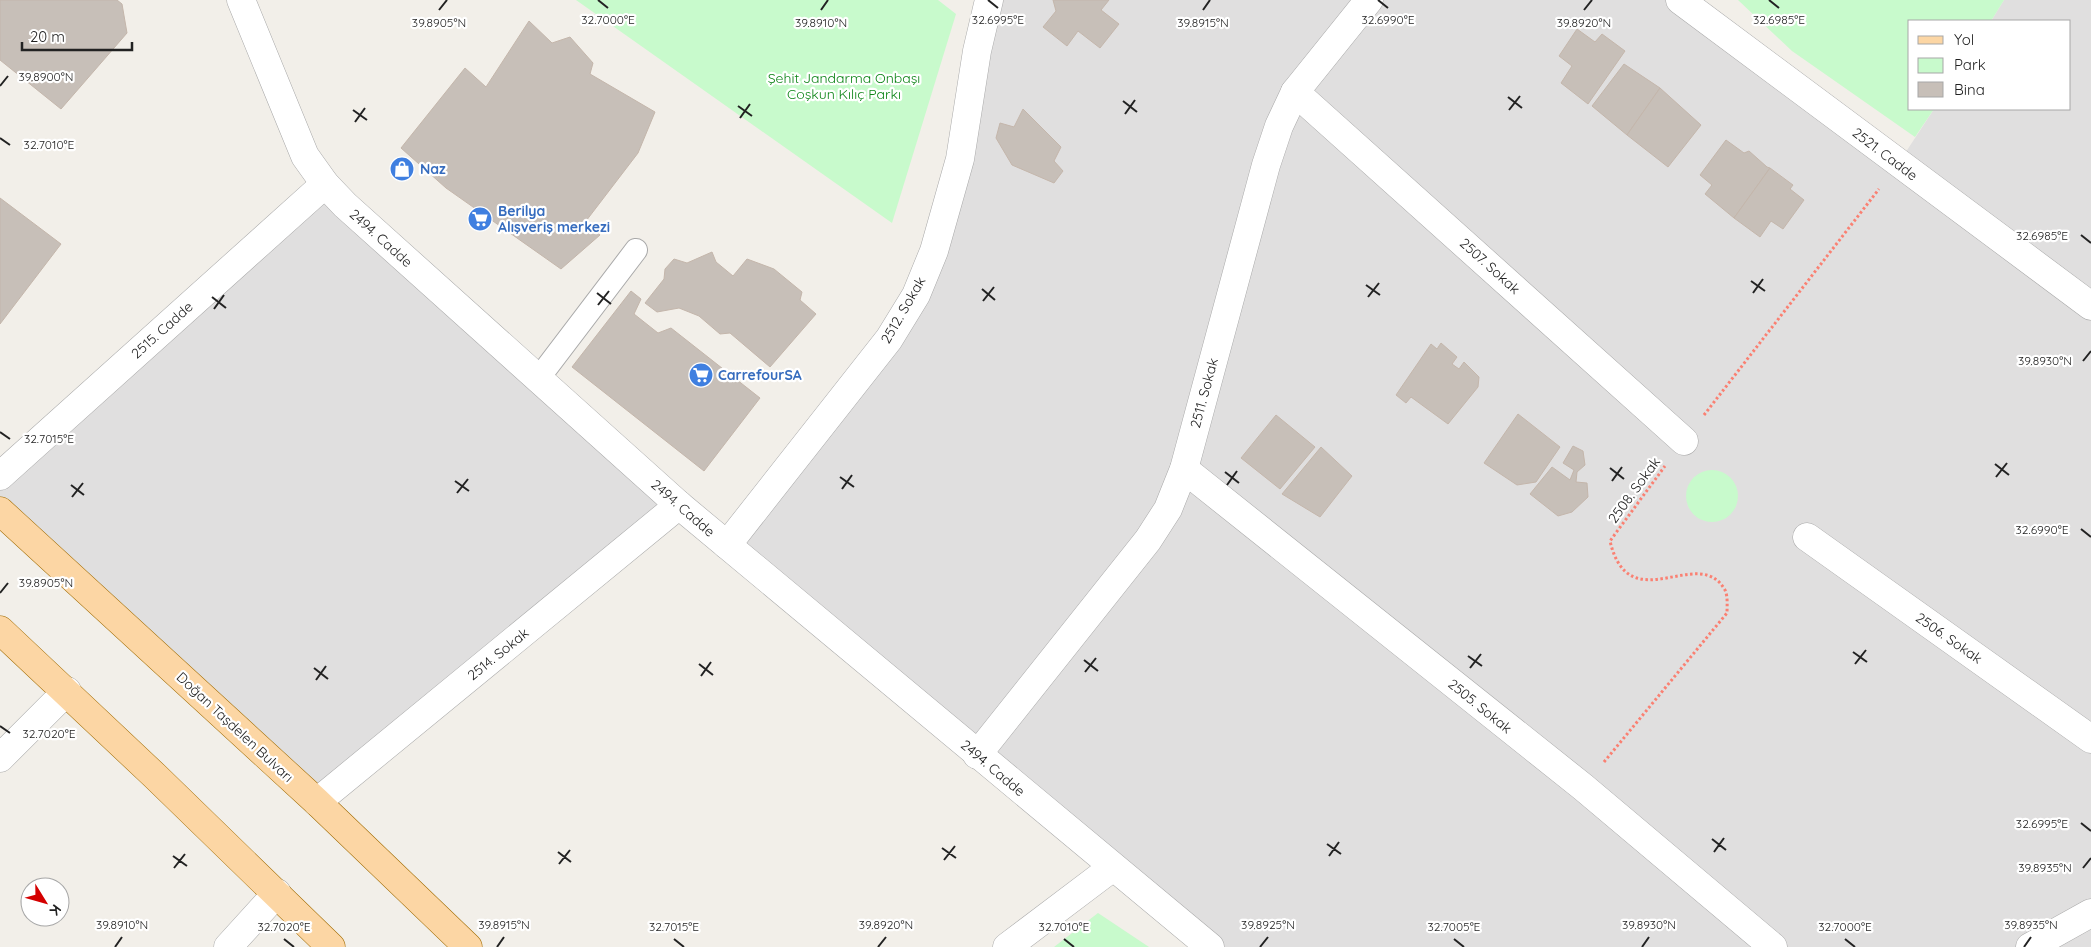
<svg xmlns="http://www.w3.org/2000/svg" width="2091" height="947" font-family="Quicksand,sans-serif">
<rect width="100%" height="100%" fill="#f2efe9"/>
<!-- residential -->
<g fill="#e0dfdf">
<path d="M989 0H1681L1898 164 1934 109H2070V21H1991L2004 0H2091V947H1209L727 545 916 295Z"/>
<path d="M325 184 679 505 317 802 0 511V476Z"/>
</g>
<!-- park -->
<g fill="#c8facc">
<path d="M576 0H938L956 14 892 223Z"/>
<path d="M1738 0H2004L1991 21H1910V109H1934L1915 137 1792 51Z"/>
<circle cx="1712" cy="496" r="26"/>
<path d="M1098 913 1149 947H1054Z"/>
</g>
<!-- building -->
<g fill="#c7bfb8" stroke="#c4b6ab">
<path d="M0 0H117L122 4 127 33 61 109 0 60Z"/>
<path d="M1053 0H1109L1101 10 1119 24 1100 48 1078 31 1067 46 1043 27 1056 11Z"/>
<path d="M529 21 552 43 570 37 593 63 590 74 655 112 638 153 586 221 600 235 561 269 446 188 401 148 465 68 486 87Z"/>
<path d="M1577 29 1595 42 1602 34 1625 51 1588 104 1561 83 1572 66 1559 56Z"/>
<path d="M1624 64 1660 88 1627 135 1592 106Z"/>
<path d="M1660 88 1701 125 1668 167 1627 135Z"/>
<path d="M1023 109 1061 147 1054 161 1063 171 1054 183 1012 165 996 138 1000 123 1014 127Z"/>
<path d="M1726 140 1744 153 1749 151 1767 167 1770 168 1734 218 1705 194 1712 185 1700 175Z"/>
<path d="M1770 168 1793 185 1790 189 1804 200 1783 229 1771 221 1760 237 1734 218Z"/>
<path d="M0 198 61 244 0 324Z"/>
<path d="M712 252 716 262 733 276 747 259 774 269 802 292 800 300 816 314 770 367 730 333 720 334 699 316 679 308 657 312 645 303 664 279 665 269 674 259 687 263Z"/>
<path d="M631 291 641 299 634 314 658 333 671 328 760 398 704 471 572 367Z"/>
<path d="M1441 343 1457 357 1452 364 1459 369 1464 362 1479 377 1478 387 1448 424 1411 397 1406 403 1396 395 1431 344 1437 349Z"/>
<path d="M1518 414 1560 447 1536 482 1517 485 1484 463Z"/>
<path d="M1276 415 1315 447 1280 489 1241 458Z"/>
<path d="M1573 446 1583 451 1585 465 1577 472 1576 482 1587 483 1588 497 1572 512 1558 516 1530 494 1552 467 1570 480 1574 470 1563 463Z"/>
<path d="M1321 447 1352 476 1320 517 1282 494Z"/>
</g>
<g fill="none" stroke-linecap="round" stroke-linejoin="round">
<defs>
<path id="lane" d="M538 379 636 250"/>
<g id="street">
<path d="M241 0 305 156 325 184 345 205 679 505 1210 947"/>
<path d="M1680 0 2091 306"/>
<path d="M1295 92 1684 441"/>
<path d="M1184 469 1583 787 1773 947"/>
<path d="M0 476 325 184"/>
<path d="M1807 537 2091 739"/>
<path d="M727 545 889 339 916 295 934 251 960 159 977 51 989 0"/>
<path d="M977 755 1148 540 1168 509 1184 469 1266 165 1279 126 1295 92 1369 0"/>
<path d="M0 758 67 691"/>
<path d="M317 802 679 505"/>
<path d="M228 947 277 893"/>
<path d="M1007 947 1113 867"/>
<path d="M2030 947 2091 913"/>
</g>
<g id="primary">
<path d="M0 511 317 802 468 947"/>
<path d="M0 630 155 776 331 947"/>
</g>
</defs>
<!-- lane casing -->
<use href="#lane" stroke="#a9a9a9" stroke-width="24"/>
<!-- street casing -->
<use href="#street" stroke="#a9a9a9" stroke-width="29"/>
<!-- primary casing -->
<use href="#primary" stroke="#a06b00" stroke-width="29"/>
<!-- path -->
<g stroke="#fa8072" stroke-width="3" stroke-dasharray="2.5 2.5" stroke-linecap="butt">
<path d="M1704 415 1879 189"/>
<path d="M1604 762 1727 613C1727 607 1728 596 1725 590 1699 543 1629 622 1610 541L1665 466"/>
</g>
<!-- lane -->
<use href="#lane" stroke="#fff" stroke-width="22"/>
<!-- street -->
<use href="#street" stroke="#fff" stroke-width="28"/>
<!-- primary -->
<use href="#primary" stroke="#fcd6a4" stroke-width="28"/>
</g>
<!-- ticks -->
<path fill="none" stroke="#222" stroke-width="2" d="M598 0 608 8M988 0 998 8M1378 0 1388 8M1769 0 1779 8M439 10 447 0M821 10 828 0M1203 10 1210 0M1584 10 1592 0M0 86 8 76M1508 97 1522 108M1123 101 1137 112M738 106 752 116M353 110 367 120M1509 110 1520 96M1125 114 1135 100M740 118 750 104M355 122 365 108M0 138 10 145M2081 235 2091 243M1751 281 1765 291M1366 285 1380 295M982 289 995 300M597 293 611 304M1753 293 1763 279M212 297 226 308M1368 297 1379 283M983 301 994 287M598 305 609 291M214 309 224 295M2083 361 2091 351M0 432 10 439M1995 464 2009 475M1610 468 1624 479M1225 472 1239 483M840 477 854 487M1996 477 2007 463M455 481 469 491M1612 481 1622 467M71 485 84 495M1227 485 1237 471M842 489 852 475M457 493 468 479M72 497 83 483M2081 529 2091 537M0 593 8 583M1853 652 1867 662M1468 656 1482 666M1084 660 1098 671M699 664 713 675M1855 664 1866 650M314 668 328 679M1470 668 1481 654M1085 672 1096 658M701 676 711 662M316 680 326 666M0 726 10 733M2081 823 2091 831M1712 839 1726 850M1327 844 1341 854M942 848 956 858M558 852 571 862M1714 852 1724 838M173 856 187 866M1329 856 1339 842M944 860 955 846M559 864 570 850M174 868 185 854M2083 868 2091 858M284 939 294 947M674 939 684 947M1064 939 1074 947M1454 939 1464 947M1845 939 1855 947M115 947 122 937M497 947 504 937M878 947 886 937M1260 947 1268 937M1642 947 1649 937M2024 947 2031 937"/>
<!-- icons -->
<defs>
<symbol id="shop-disc" viewBox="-11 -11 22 22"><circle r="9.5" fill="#3f7fe0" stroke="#fff"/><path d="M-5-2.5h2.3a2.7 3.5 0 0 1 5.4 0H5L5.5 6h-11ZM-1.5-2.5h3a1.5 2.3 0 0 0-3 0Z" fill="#fff"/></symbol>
<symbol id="supermarket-disc" viewBox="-11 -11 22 22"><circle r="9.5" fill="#3f7fe0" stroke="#fff"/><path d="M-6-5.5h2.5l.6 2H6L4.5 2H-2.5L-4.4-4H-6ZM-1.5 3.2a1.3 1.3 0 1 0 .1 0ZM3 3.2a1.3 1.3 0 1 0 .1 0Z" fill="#fff"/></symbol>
</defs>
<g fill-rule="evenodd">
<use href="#shop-disc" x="388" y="155" width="28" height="28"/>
<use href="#supermarket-disc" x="466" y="205" width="28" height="28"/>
<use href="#supermarket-disc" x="687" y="361" width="28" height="28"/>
</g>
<g text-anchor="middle" stroke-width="4.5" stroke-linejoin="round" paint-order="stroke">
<!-- park labels -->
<g font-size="14" fill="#0c8416" stroke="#fff">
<text x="844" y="83">Şehit Jandarma Onbaşı<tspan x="844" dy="16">Coşkun Kılıç Parkı</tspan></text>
</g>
<!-- street labels -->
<g font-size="14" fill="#222" stroke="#fff">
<text transform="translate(1885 154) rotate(37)" y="5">2521. Cadde</text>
<text transform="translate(381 238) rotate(42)" y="5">2494. Cadde</text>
<text transform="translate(1490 266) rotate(42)" y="5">2507. Sokak</text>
<text transform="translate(903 310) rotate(-60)" y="5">2512. Sokak</text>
<text transform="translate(162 330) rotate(-42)" y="5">2515. Cadde</text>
<text transform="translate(1204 393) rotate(-75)" y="5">2511. Sokak</text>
<text transform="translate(1634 490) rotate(-54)" y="5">2508. Sokak</text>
<text transform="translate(683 508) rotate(41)" y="5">2494. Cadde</text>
<text transform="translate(1949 638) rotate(35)" y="5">2506. Sokak</text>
<text transform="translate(498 654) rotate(-39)" y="5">2514. Sokak</text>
<text transform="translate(1480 706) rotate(39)" y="5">2505. Sokak</text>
<text transform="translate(235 727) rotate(43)" y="5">Doğan Taşdelen Bulvarı</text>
<text transform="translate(993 768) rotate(40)" y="5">2494. Cadde</text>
</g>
<!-- shop labels -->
<g font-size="14" font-weight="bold" fill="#366cbe" stroke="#fff" text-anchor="start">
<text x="420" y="174">Naz</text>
<text x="498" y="216">Berilya<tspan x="498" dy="16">Alışveriş merkezi</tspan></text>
<text x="718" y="380">CarrefourSA</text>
</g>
</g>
<g font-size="12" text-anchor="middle" fill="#222" stroke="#fff" stroke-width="4.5" stroke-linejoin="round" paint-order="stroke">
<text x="608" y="24">32.7000°E</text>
<text x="998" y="24">32.6995°E</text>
<text x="1388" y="24">32.6990°E</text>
<text x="1779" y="24">32.6985°E</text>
<text x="439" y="27">39.8905°N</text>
<text x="821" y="27">39.8910°N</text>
<text x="1203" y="27">39.8915°N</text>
<text x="1584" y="27">39.8920°N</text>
<text x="46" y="81">39.8900°N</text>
<text x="49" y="149">32.7010°E</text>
<text x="2042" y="240">32.6985°E</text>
<text x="2045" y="365">39.8930°N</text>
<text x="49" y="443">32.7015°E</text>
<text x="2042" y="534">32.6990°E</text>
<text x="46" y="587">39.8905°N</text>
<text x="49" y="738">32.7020°E</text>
<text x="2042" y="828">32.6995°E</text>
<text x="2045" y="872">39.8935°N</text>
<text x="122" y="929">39.8910°N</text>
<text x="504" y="929">39.8915°N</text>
<text x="886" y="929">39.8920°N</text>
<text x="1268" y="929">39.8925°N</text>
<text x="1649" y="929">39.8930°N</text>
<text x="2031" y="929">39.8935°N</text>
<text x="284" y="931">32.7020°E</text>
<text x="674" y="931">32.7015°E</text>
<text x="1064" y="931">32.7010°E</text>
<text x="1454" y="931">32.7005°E</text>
<text x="1845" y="931">32.7000°E</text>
</g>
<!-- legend -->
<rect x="1908" y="20" width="162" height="90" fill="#ffffff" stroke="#a7a7a7"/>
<rect x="1918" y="36" width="25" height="8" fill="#fcd6a4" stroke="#a7a7a7"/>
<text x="1954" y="45" font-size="15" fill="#222222">Yol</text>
<rect x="1918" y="58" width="25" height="15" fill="#c8facc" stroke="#a7a7a7"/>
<text x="1954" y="70" font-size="15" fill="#222222">Park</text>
<rect x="1918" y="82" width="25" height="15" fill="#c7bfb8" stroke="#a7a7a7"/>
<text x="1954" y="95" font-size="15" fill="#222222">Bina</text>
<!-- north arrow -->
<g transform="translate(45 902) rotate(127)"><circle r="24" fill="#ffffff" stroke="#a7a7a7"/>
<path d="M0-4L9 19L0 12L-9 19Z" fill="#d40000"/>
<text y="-8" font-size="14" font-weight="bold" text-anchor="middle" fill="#222222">K</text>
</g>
<!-- scale -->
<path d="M22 42v8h110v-8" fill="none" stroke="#222222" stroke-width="2.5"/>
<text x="30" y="42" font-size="15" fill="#222222" stroke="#ffffff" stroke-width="4" paint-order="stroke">20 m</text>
</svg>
